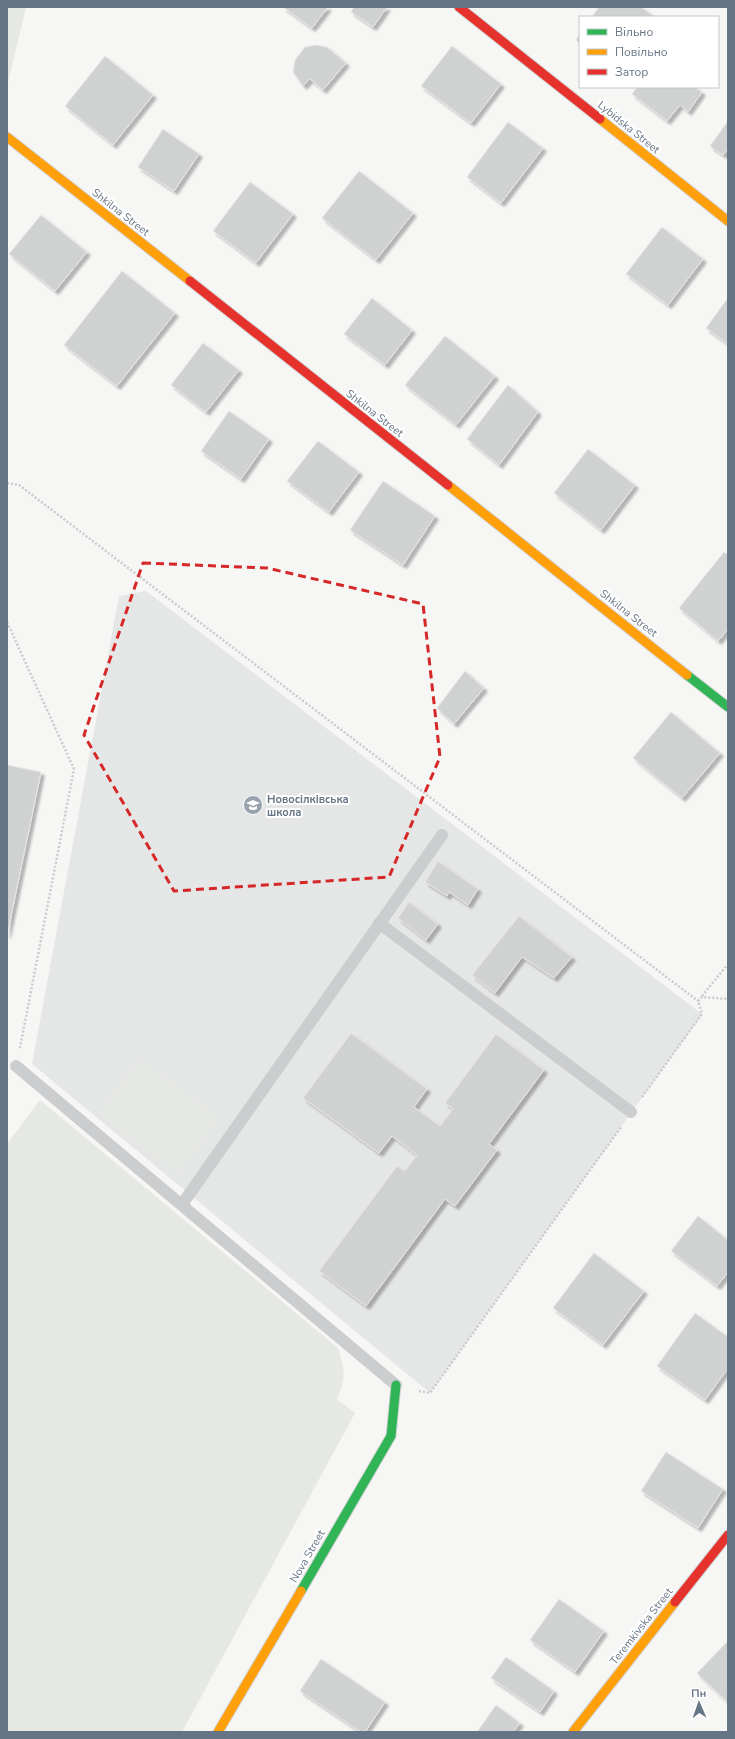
<svg xmlns="http://www.w3.org/2000/svg" width="735" height="1739" font-family="'Nunito Sans',sans-serif">
<defs>
<filter id="shadow"><feDropShadow dx="3.5" dy="3.5" stdDeviation="1" flood-color="#0004"/></filter>
</defs>
<rect width="100%" height="100%" fill="#f6f6f5"/>
<!-- built -->
<path fill="#e5e6e6" d="M146 591 702 1014 430 1393 32 1064 119 596Z"/>
<!-- green -->
<g fill="#e6e9e3">
<path d="M7 7H26L7 87Z"/>
<path d="M140 1060 219 1118 179 1173 99 1114Z"/>
<path d="M40 1100 338 1348C345 1369 346 1378 337 1399L355 1413 182 1732H7V1144Z"/>
</g>
<!-- building -->
<g fill="#d0d1d1" stroke="#e6e6e4" filter="url(#shadow)">
<path d="M283 7H328L312 28Z"/>
<path d="M354 7H387L373 27 351 12Z"/>
<path d="M599 7H641L655 17H592Z"/>
<path d="M580 34V44L576 40Z"/>
<path d="M316 45 327 47 346 63 323 90 310 79 303 86 293 72 295 60 305 47Z"/>
<path d="M452 46 501 84 471 123 421 86Z"/>
<path d="M105 56 153 95 113 145 65 106Z"/>
<path d="M637 87H695L702 92 688 112 680 105 667 121 632 94Z"/>
<path d="M728 121V149L723 155 710 146Z"/>
<path d="M508 122 543 148 501 203 467 177Z"/>
<path d="M163 129 199 154 174 191 138 167Z"/>
<path d="M359 171 413 213 376 260 322 218Z"/>
<path d="M250 182 293 214 256 263 213 231Z"/>
<path d="M41 215 87 252 55 291 9 254Z"/>
<path d="M662 227 703 259 668 305 626 274Z"/>
<path d="M122 271 175 313 117 386 64 345Z"/>
<path d="M372 298 412 330 385 365 344 334Z"/>
<path d="M728 298V344L706 328Z"/>
<path d="M445 336 495 376 456 425 405 385Z"/>
<path d="M203 343 239 370 206 412 171 385Z"/>
<path d="M508 385 538 412 499 465 467 439Z"/>
<path d="M229 411 269 439 241 479 201 451Z"/>
<path d="M318 441 359 472 329 512 287 481Z"/>
<path d="M588 449 635 485 601 530 554 493Z"/>
<path d="M383 481 435 516 403 565 350 530Z"/>
<path d="M724 552 728 555V629L718 641 679 608Z"/>
<path d="M465 671 484 688 454 724 437 708Z"/>
<path d="M671 712 720 753 682 798 633 758Z"/>
<path d="M7 765 41 772 7 935Z"/>
<path d="M438 861 478 889 468 905 449 892 447 896 425 882Z"/>
<path d="M409 902 438 924 426 940 398 918Z"/>
<path d="M519 916 572 957 554 978 522 957 495 993 472 975Z"/>
<path d="M351 1033 427 1089 414 1107 440 1126 453 1109 445 1103 496 1034 544 1070 489 1144 497 1150 455 1206 445 1199 366 1306 319 1271 397 1166 405 1171 417 1155 392 1136 379 1153 303 1098Z"/>
<path d="M698 1216 728 1240V1272L717 1286 671 1251Z"/>
<path d="M594 1253 644 1291 603 1345 553 1308Z"/>
<path d="M695 1313 728 1337V1368L705 1400 657 1366Z"/>
<path d="M666 1452 723 1489 698 1528 641 1491Z"/>
<path d="M559 1599 604 1631 575 1672 530 1640Z"/>
<path d="M728 1641V1703L697 1673Z"/>
<path d="M506 1657 554 1691 540 1712 491 1678Z"/>
<path d="M321 1659 385 1702 365 1732H361L300 1691Z"/>
<path d="M496 1705 520 1723 513 1732H477Z"/>
</g>
<g fill="none" stroke-linecap="round" stroke-linejoin="round">
<defs>
<g id="fast">
<path d="M687 675 728 707"/>
<path d="M301 1591 391 1436 396 1385"/>
</g>
<g id="slow">
<path d="M600 119 728 221"/>
<path d="M7 137 190 281"/>
<path d="M448 485 687 675"/>
<path d="M218 1732 301 1591"/>
<path d="M573 1732 675 1602"/>
</g>
<g id="jam">
<path d="M459 7 600 119"/>
<path d="M190 281 448 485"/>
<path d="M675 1602 728 1535"/>
</g>
</defs>
<!-- fast casing -->
<use href="#fast" stroke="#d2d4d4" stroke-width="11"/>
<!-- slow casing -->
<use href="#slow" stroke="#d2d4d4" stroke-width="11"/>
<!-- jam casing -->
<use href="#jam" stroke="#d2d4d4" stroke-width="11"/>
<!-- path -->
<g stroke="#cacbcb" stroke-width="2.5" stroke-dasharray="2 2" stroke-linecap="butt">
<path d="M7 483 19 485 698 1001"/>
<path d="M7 622 74 769 20 1048"/>
<path d="M702 996 728 964"/>
<path d="M642 1097 702 1014 698 1001 702 997 728 999"/>
<path d="M419 1391 430 1393 621 1127"/>
</g>
<!-- lane -->
<g stroke="#cccdce" stroke-width="12">
<path d="M379 923 631 1112"/>
<path d="M16 1066 396 1385"/>
<path d="M183 1203 442 835"/>
</g>
<!-- fast -->
<use href="#fast" stroke="#30b455" stroke-width="9"/>
<!-- slow -->
<use href="#slow" stroke="#ff9f0a" stroke-width="9"/>
<!-- jam -->
<use href="#jam" stroke="#e5322d" stroke-width="9"/>
</g>
<!-- marked area -->
<path fill="none" stroke="#d62828" stroke-width="3" stroke-dasharray="8 5" stroke-linejoin="round" d="M143 563 267 568 423 604 440 757 389 877 174 891 84 735Z"/>
<!-- icons -->
<defs>
<symbol id="school-disc" viewBox="-11 -11 22 22"><circle r="9.5" fill="#98a2ac" stroke="#fff"/><path d="M0-5L7-2L0 1L-7-2ZM-4 1L0 2.5L4 1V4Q0 6-4 4Z" fill="#fff"/></symbol>
</defs>
<g fill-rule="evenodd">
<use href="#school-disc" x="242" y="794" width="22" height="22"/>
</g>
<g text-anchor="middle" stroke-width="4" stroke-linejoin="round" paint-order="stroke">
<!-- street labels -->
<g font-size="11" fill="#667585" stroke="#fff">
<text transform="translate(629 127) rotate(39)" y="4">Lybidska Street</text>
<text transform="translate(121 212) rotate(38)" y="4">Shkilna Street</text>
<text transform="translate(375 413) rotate(38)" y="4">Shkilna Street</text>
<text transform="translate(629 613) rotate(38)" y="4">Shkilna Street</text>
<text transform="translate(307 1556) rotate(-60)" y="4">Nova Street</text>
<text transform="translate(641 1626) rotate(-52)" y="4">Teremkivska Street</text>
</g>
<!-- poi labels -->
<g font-size="11" font-weight="bold" fill="#667585" stroke="#fff" text-anchor="start">
<text x="267" y="803">Новосілківська<tspan x="267" dy="13">школа</tspan></text>
</g>
</g>
<!-- border -->
<rect width="735" height="1739" fill="none" stroke="#667585" stroke-width="16"/>
<!-- legend -->
<rect x="579" y="16" width="140" height="72" fill="#ffffff" stroke="#c2c8ce"/>
<rect x="587" y="29" width="20" height="6" fill="#30b455" stroke="#c2c8ce"/>
<text x="615" y="36" font-size="12" fill="#667585">Вільно</text>
<rect x="587" y="49" width="20" height="6" fill="#ff9f0a" stroke="#c2c8ce"/>
<text x="615" y="56" font-size="12" fill="#667585">Повільно</text>
<rect x="587" y="69" width="20" height="6" fill="#e5322d" stroke="#c2c8ce"/>
<text x="615" y="76" font-size="12" fill="#667585">Затор</text>
<!-- north arrow -->
<g transform="translate(699 1703) rotate(358)" stroke="#ffffff" stroke-width="3" paint-order="stroke">
<path d="M0-3L7 15L0 10L-7 15Z" fill="#667585"/>
<text y="-6" font-size="11" font-weight="bold" text-anchor="middle" fill="#667585">Пн</text>
</g>
</svg>
